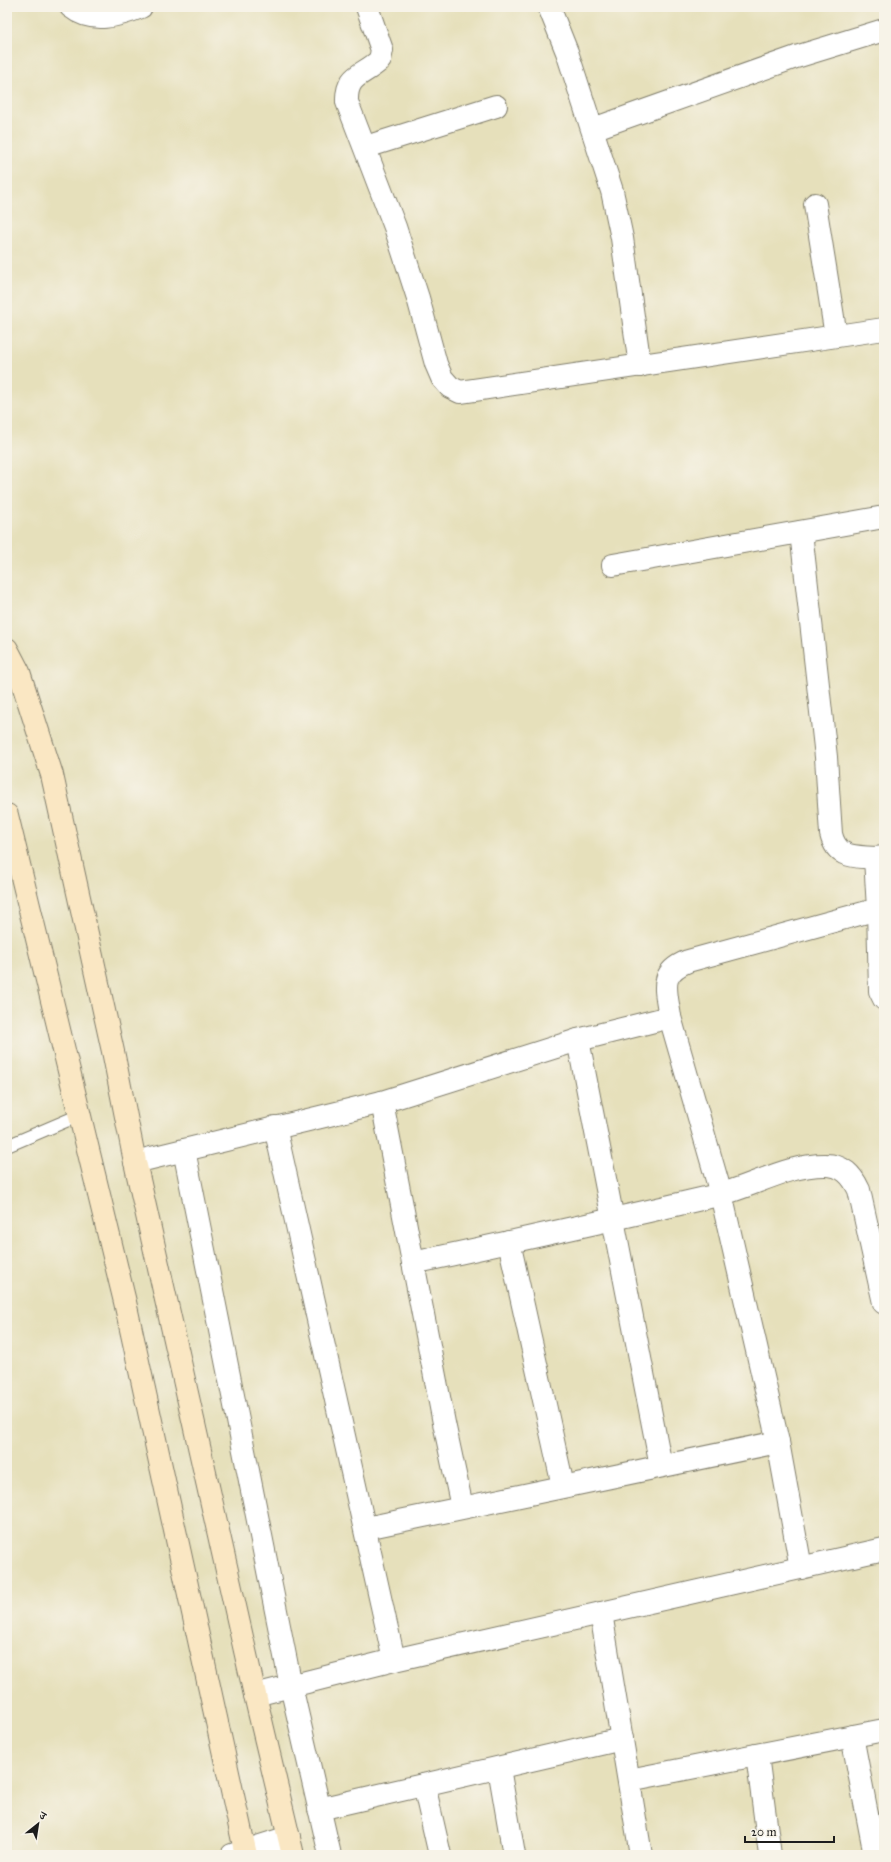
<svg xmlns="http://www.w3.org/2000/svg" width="891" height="1862" font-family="'IM FELL Great Primer','Noto Serif Devanagari',serif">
<rect width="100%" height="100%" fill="#f7f3e8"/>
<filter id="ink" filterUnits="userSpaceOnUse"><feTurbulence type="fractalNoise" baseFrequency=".025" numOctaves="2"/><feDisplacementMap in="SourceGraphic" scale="8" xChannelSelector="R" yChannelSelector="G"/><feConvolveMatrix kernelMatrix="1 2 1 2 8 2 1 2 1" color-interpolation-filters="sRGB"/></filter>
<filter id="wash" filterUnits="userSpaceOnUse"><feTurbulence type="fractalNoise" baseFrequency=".012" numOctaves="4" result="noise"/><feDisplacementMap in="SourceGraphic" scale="16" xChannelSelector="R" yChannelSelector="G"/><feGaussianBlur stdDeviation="0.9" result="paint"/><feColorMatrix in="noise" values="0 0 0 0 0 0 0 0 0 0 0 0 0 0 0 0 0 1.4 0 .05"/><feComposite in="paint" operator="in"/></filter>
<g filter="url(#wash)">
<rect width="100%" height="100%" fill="#e6e0bb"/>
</g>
<g filter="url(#ink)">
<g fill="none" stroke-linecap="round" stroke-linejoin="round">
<defs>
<path id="lane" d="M7 1146 80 1115"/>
<g id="street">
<path d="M71 7C92 24 119 16 141 7"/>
<path d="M367 7 382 50 380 60C363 76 346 74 347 102L395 227 418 298 436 364 442 378 450 387 460 392 474 390 884 329"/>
<path d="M549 7 567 52 612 191 622 238 640 366"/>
<path d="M593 129 796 57 884 30"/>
<path d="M366 147 496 106"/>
<path d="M815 204 836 336"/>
<path d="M801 532 826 757 831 834C837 859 854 856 875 858"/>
<path d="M613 565 884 517"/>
<path d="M878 909 880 991 884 999"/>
<path d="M670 1017 721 1194 778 1442 801 1568"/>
<path d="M578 1040 661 1466"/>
<path d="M382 1102 444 1423 462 1507"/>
<path d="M275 1127 394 1660"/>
<path d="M184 1150 291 1686 330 1855"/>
<path d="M135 1162 382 1102 578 1040 670 1017C666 989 658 973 688 961L878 909 875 858 884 857"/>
<path d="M509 1242 563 1486"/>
<path d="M413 1263C515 1241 616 1219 718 1195 754 1186 786 1165 825 1165 843 1165 852 1175 859 1190L884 1303"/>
<path d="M366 1528 778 1442"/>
<path d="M601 1613 641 1855"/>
<path d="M255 1695 394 1660 884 1549"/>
<path d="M852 1736 875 1855"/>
<path d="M757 1755 770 1855"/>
<path d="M499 1768 514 1855"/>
<path d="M629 1780 884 1730"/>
<path d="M424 1785 440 1855"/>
<path d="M319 1809 622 1739"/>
<path d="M232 1855 289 1837"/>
</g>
<g id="secondary">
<path d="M7 649 19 672 52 775 114 1056 135 1162 255 1695 293 1855"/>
<path d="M7 815 125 1302 246 1855"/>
</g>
</defs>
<!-- lane casing -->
<use href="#lane" stroke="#817e6c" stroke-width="14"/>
<!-- street casing -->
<use href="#street" stroke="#817e6c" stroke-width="24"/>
<!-- secondary casing -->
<use href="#secondary" stroke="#817e6c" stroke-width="24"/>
<!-- lane -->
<use href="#lane" stroke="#fff" stroke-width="12"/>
<!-- street -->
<use href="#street" stroke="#fff" stroke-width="22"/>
<!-- secondary -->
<use href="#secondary" stroke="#fae7c3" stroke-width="22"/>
</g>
</g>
<!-- margin -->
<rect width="891" height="1862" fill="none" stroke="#f7f3e8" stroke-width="24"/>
<!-- north arrow -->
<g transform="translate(38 1824) rotate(30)" stroke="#f7f3e8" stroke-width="3" paint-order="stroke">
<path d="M0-3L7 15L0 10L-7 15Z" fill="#1c1c1c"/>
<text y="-6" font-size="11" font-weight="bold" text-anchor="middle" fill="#1c1c1c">उ</text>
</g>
<!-- scale -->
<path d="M745 1836v6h89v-6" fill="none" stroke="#1c1c1c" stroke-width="2"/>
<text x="751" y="1836" font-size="12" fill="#1c1c1c" stroke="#f7f3e8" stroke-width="3" paint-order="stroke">20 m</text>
</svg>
